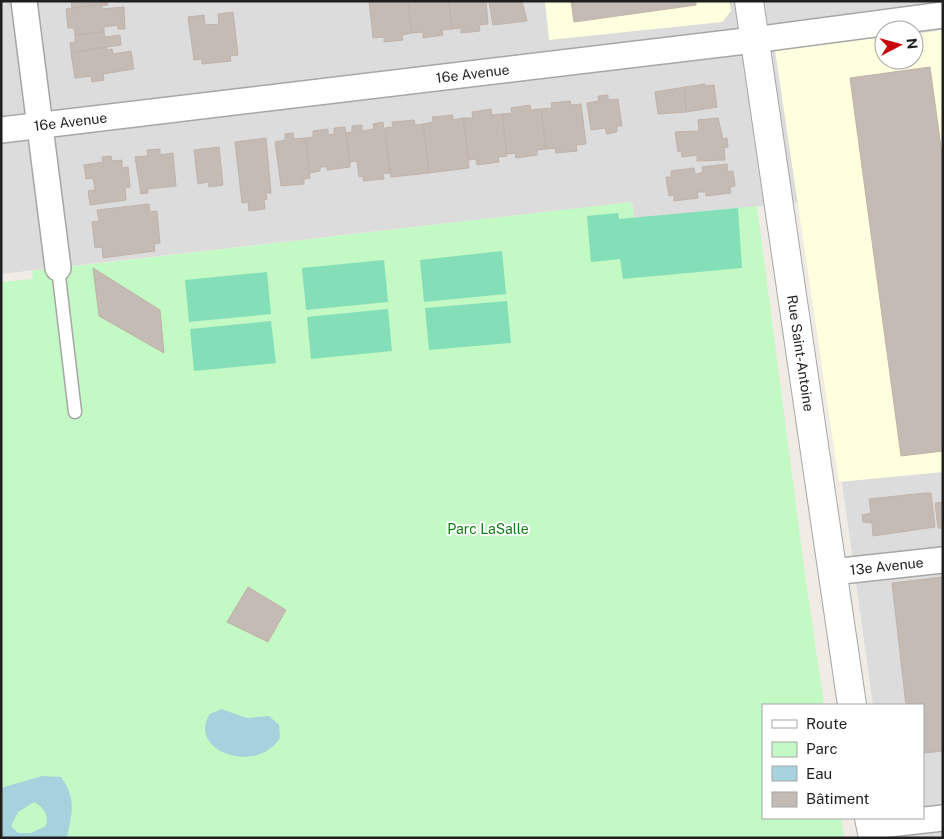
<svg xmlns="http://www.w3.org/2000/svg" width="944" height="839" font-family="'Public Sans',sans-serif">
<rect width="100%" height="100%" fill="#f0ece5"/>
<!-- residential -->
<path fill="#dddcdc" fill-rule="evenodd" d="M1 1H943V838H896L894 818H923V705H873L803 202 634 218 632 202 1 274ZM884 30H914V60H884Z"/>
<!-- education -->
<g fill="#fffedf">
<path d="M545 1H729L731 11 722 22 549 40Z"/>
<path d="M943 30V472L839 482 775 50 884 37V60H914V34Z"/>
</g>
<!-- park -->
<path fill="#c3f9c5" d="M632 202 634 218 757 206 804 567 824 705H763V818H841L844 838H1V282L33 279 32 271 58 268Z"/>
<!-- pitch -->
<g fill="#84deb8">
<path d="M738 208 742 268 623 279 620 259 591 262 587 216 618 213 619 219Z"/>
<path d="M502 251 506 294 424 302 420 260Z"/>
<path d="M384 260 388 302 306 310 302 268Z"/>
<path d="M267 272 271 314 189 322 185 280Z"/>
<path d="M507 301 511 343 429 350 425 308Z"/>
<path d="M388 309 392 351 311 359 307 317Z"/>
<path d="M271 321 276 363 194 371 190 329Z"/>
</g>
<!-- water -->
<g fill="#a6d2dd" fill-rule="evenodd">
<path d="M221 709 247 718 269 716 279 725 280 738C256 776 186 750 210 714Z"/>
<path d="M42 776 61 777C77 800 72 811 67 838H1V788ZM34 802C44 808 49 814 46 826L31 833H18L11 826 18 812Z"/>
</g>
<!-- building -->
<g fill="#c4bbb5" stroke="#c1b2a8">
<path d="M71 1H107L108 5 72 8Z"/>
<path d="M369 1H408L412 33 402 35 403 40 384 42V37L373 38Z"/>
<path d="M408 1H449L452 29 442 30 443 35 423 38V32L412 33Z"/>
<path d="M449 1H486L488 24 479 25 480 31 461 33V28L452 29Z"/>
<path d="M493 1H522L527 21 493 25 489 2Z"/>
<path d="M571 1H696V5L574 22Z"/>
<path d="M102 4V9L124 7 125 29H118L117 25 104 27V32L75 35 74 28H68L66 9Z"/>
<path d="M233 12 238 55 230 56 231 61 202 64V59L194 60 188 17 204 15 205 25 219 24 218 14Z"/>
<path d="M104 32 105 37 120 35 121 45 71 52 70 43 75 42V35Z"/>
<path d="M107 47V50L112 49 113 54 131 51 134 69 103 74 104 80 92 82 91 76 75 78 71 53Z"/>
<path d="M930 67 943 162V451L901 456 850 78Z"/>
<path d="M705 84V86L714 85 717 107 686 112 685 87Z"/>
<path d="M685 87 686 112 658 114 655 92Z"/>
<path d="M608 95V100L618 99 622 126H617V132L607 134 605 128 591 130 587 103 599 101 598 96Z"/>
<path d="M570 101 571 105 581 104 586 144 576 145 577 151 556 153 555 148 546 149 541 109 552 108 551 103Z"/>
<path d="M530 105 531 110 541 109 546 149 537 150V155L516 158 515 153 507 154 502 114 512 113 511 108Z"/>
<path d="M491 109 492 115 502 114 507 156 498 157 499 162 477 165 476 159 469 160 463 118H473L472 112Z"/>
<path d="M453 115V120L463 118 469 168 429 173 423 124 433 122 432 117Z"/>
<path d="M718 118 723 139 727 138 728 147 724 148 725 160 697 161V155L682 157 681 151 678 152 675 132 699 131 698 120Z"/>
<path d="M414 120 415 125 423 124 429 173 391 177 385 128 393 127 392 122Z"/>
<path d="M383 122 390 173 383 174 384 179 363 181V176L359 177 357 161 349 162 346 133 352 132V126L362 125V131L374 129 373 124Z"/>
<path d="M345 127 350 167 327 170V167H320V171L310 173 305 138 313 137V131L328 129V135L334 134V128Z"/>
<path d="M293 133 294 139 305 138 310 178 304 179V184L281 186 275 142 285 140V134Z"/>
<path d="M266 138 271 193H266L267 199 264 200 265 209 249 211 248 202 242 203 235 142Z"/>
<path d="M219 147 223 185 209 187 208 182 198 184 194 150Z"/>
<path d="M160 149V155L173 153 176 186 148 189V193L141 194 135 157 148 156 147 150Z"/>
<path d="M111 156 112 161 122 160V168L128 167 130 187 125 188 126 200 90 205 88 191 95 190 93 178 86 179 84 165 103 162 102 157Z"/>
<path d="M727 164 728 172 733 171 735 186 730 187 731 193 706 196V192H697L698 198 674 201V195L669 196 666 177H671V171L694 168 695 174H697L703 172 702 167Z"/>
<path d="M149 204 150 212 157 211 160 243 154 244 155 251 103 258 102 247 95 248 92 222 99 221 97 210Z"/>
<path d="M93 268 160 310 164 353 99 316Z"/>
<path d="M925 493H931L935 527 873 536 872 523 863 522 862 515 871 513 869 499Z"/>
<path d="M943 502V528H938L935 503Z"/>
<path d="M943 577V751L923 753V705H906L892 583Z"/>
<path d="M248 587 286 610 268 642 227 622Z"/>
</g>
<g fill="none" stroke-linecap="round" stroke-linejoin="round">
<defs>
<path id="service" d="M58 268 75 412"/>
<g id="minor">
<path d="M24 1 58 268"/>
<path id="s1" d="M1 130 754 40 943 15"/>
<path id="s2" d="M832 572 943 560"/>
<path d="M871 826 943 818"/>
</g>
<g id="tertiary">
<path id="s3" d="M749 1 852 705"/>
<path d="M869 818 873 838"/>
</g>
</defs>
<!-- service casing -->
<use href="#service" stroke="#a6a6a6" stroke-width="15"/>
<!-- minor casing -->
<use href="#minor" stroke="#a6a6a6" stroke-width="28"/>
<!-- tertiary casing -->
<use href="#tertiary" stroke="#a6a6a6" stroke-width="30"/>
<!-- service -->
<use href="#service" stroke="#fff" stroke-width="12"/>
<!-- minor -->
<use href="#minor" stroke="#fff" stroke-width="25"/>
<!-- tertiary -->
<use href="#tertiary" stroke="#fff" stroke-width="28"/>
</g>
<g text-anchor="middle" stroke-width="4" stroke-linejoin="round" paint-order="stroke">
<!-- street labels -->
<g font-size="14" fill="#1f1f1f" stroke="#fff">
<text dy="5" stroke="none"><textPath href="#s1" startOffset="475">16e Avenue</textPath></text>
<text dy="5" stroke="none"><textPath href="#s1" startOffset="70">16e Avenue</textPath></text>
<text dy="5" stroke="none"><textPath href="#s3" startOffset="356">Rue Saint-Antoine</textPath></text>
<text dy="5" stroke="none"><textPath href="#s2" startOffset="55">13e Avenue</textPath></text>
</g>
<!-- park labels -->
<g font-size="14" fill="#0d7d12" stroke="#fff">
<text x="488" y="534">Parc LaSalle</text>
</g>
</g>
<!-- border -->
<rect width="944" height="839" fill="none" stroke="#1f1f1f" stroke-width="5"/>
<!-- legend -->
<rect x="762" y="704" width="162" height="115" fill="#ffffff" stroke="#a5a5a5"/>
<rect x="772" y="720" width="25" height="8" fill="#ffffff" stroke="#a5a5a5"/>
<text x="806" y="729" font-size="15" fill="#1f1f1f">Route</text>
<rect x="772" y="742" width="25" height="15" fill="#c3f9c5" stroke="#a5a5a5"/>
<text x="806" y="754" font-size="15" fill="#1f1f1f">Parc</text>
<rect x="772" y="766" width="25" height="15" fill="#a6d2dd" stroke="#a5a5a5"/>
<text x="806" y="779" font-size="15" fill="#1f1f1f">Eau</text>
<rect x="772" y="792" width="25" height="15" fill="#c4bbb5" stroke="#a5a5a5"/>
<text x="806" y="804" font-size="15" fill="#1f1f1f">Bâtiment</text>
<!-- north arrow -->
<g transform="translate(899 45) rotate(84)"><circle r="24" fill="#ffffff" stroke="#a5a5a5"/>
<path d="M0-4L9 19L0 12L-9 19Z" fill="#cb0209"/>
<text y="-8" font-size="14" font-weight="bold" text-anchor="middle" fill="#1f1f1f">N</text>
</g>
</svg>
